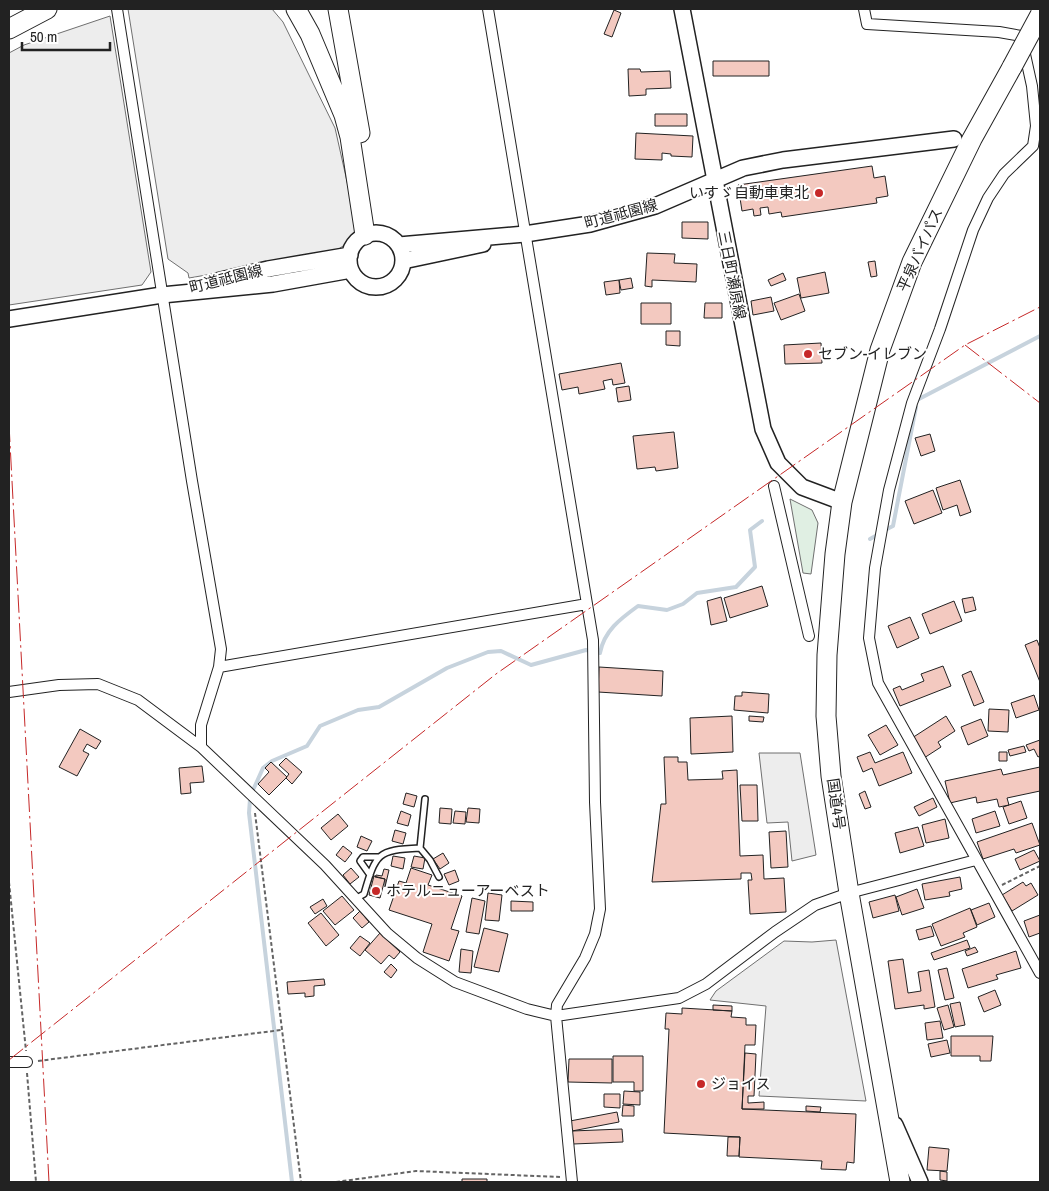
<svg xmlns="http://www.w3.org/2000/svg" width="1049" height="1191" font-family="'Archivo Narrow','Noto Sans JP',sans-serif">
  <rect width="100%" height="100%" fill="#fff"/>
  <path fill="#e0efe3" stroke="#6f6f6f" d="M790 499 812 510 818 523 811 574 803 573Z"/>
  <path fill="#ededed" stroke="#6f6f6f" d="M128 9H272L283 22 335 128 357 226 356 231 343 246 333 253 189 278 188 273 168 259Z
    M110 16 151 272 142 285 9 305V53L24 45Z
    M759 753H800L816 855 792 861 788 822 767 823Z
    M836 940 866 1101 759 1096 766 1006 710 1000 716 991 784 941 812 942Z"/>
  <g fill="none" stroke-linecap="round" stroke-linejoin="round">
    <path stroke="#c7d3dd" stroke-width="4" d="M917 400 1040 336
      M885 530 893 526 916 407
      M870 539 879 534
      M254 788 263 768 272 761 307 746 320 726 358 710 379 707 447 668 488 652 501 651 531 665 586 650 600 653C604 631 620 619 638 606L667 610 683 604 697 593 736 587 755 567 750 530 762 521
      M250 799 249 813 292 1182"/>
  </g>
  <path fill="#f3c9c0" stroke="#222" d="M614 10 621 13 612 37 604 34Z
    M713 61H769V76H713Z
    M628 69H640L641 72 670 71 671 88 646 89V95L629 96Z
    M655 114H687V126H655Z
    M636 133 693 136 692 157 671 156V154L662 153V160L635 159Z
    M872 166 874 178 885 176 888 196 876 198 877 203 782 217 781 212 769 214 768 207 760 208 761 215 754 216 753 209 742 211 738 185Z
    M682 222H708V239L682 238Z
    M647 253 675 254 674 263 697 264 696 282 652 280V287L645 286Z
    M875 261 877 276 871 277 868 262Z
    M825 272 829 293 801 298 797 278Z
    M783 273 786 280 771 286 768 280Z
    M631 278 633 288 621 290 619 280Z
    M619 280 620 293 606 295 604 282Z
    M799 294 805 311 781 320 774 303Z
    M771 297 774 311 753 315 751 301Z
    M641 303H671V324H641Z
    M705 303H722V318H704Z
    M666 331H680V346L666 345Z
    M821 343 822 363 785 364 784 345Z
    M621 363 625 383 613 385 612 379 603 381 605 389 579 394 578 387 562 390 559 374Z
    M629 386 631 400 618 402 616 388Z
    M674 432 678 468 656 471 655 467 637 469 633 436Z
    M930 434 935 451 921 456 915 438Z
    M960 480 971 512 960 516 957 505 943 510 936 488Z
    M933 490 942 513 914 524 905 501Z
    M762 586 768 606 730 618 724 598Z
    M721 597 727 621 711 625 707 601Z
    M973 597 976 610 965 613 962 599Z
    M954 601 962 621 930 634 922 614Z
    M910 617 919 638 897 648 888 626Z
    M1037 640 1040 648V682L1025 645Z
    M943 666 951 686 900 706 893 689 900 686 902 690 924 681 921 674Z
    M599 667 663 671 662 696 598 692Z
    M971 671 984 702 974 706 962 675Z
    M742 692 769 694 768 713 734 710 735 696H742Z
    M1034 695 1039 710 1016 718 1011 703Z
    M989 709 1009 710 1008 732 988 731Z
    M732 716 733 752 691 754 690 718Z
    M749 716 764 717 763 722 749 721Z
    M946 716 955 731 938 742 941 747 924 758 912 738Z
    M981 719 988 736 968 745 961 727Z
    M886 725 898 745 880 755 868 735Z
    M80 729 101 741 96 749 87 744 83 751 89 754 77 776 59 767Z
    M1040 740V756L1038 757 1034 749 1029 751 1026 745Z
    M1024 746 1026 752 1010 756 1008 750Z
    M870 752 875 763 903 752 912 773 879 786 872 768 863 772 857 757Z
    M999 752H1007V761H999Z
    M664 757H678V762H687L688 780 723 779 722 771 737 770 740 856 763 855 764 879 784 878 786 912 750 914 748 880H752L751 873H741V879L652 882 661 804H666Z
    M286 758 302 772 292 784 286 778 289 774 279 765Z
    M271 762 287 777 269 795 258 784 269 772 265 768Z
    M202 766 204 782 190 783 191 793 181 794 179 768Z
    M1040 767V791L1007 798 1009 805 999 807 997 799 977 803 976 797 950 803 945 781 1001 769 1003 775Z
    M740 785H757L758 821H742Z
    M865 791 871 807 865 809 859 794Z
    M406 793 417 796 414 807 403 804Z
    M933 798 937 807 919 816 914 807Z
    M1021 801 1027 818 1009 824 1003 807Z
    M440 808 452 809 451 824 439 823Z
    M468 808 480 809 479 823 466 822Z
    M401 811 411 815 408 826 397 823Z
    M455 811 466 812 465 824 453 823Z
    M995 811 1000 826 976 833 972 819Z
    M338 814 348 826 331 840 321 828Z
    M945 819 949 838 926 843 922 825Z
    M1032 823 1040 845 1016 853 1014 849 983 859 977 842Z
    M918 827 924 846 900 853 895 833Z
    M395 830 406 833 403 844 392 841Z
    M786 831 788 867 771 868 769 832Z
    M361 836 372 841 367 851 357 847Z
    M343 846 352 853 345 862 336 855Z
    M1034 850 1040 861 1020 870 1015 859Z
    M443 853 449 863 440 869 433 859Z
    M393 856 405 858 403 869 391 866Z
    M414 856 425 858 423 869 411 867Z
    M351 868 359 877 350 884 343 875Z
    M411 868 432 875 428 885 462 896 451 929 459 931 449 961 423 952 432 924 389 910 399 881 406 883Z
    M384 869 389 870 385 887V879L375 877 376 875 382 876Z
    M455 870 459 881 449 885 444 874Z
    M374 876 385 879 380 898 369 895Z
    M960 877 962 889 949 892 950 896 925 900 922 884Z
    M1023 882 1026 886 1031 883 1038 895 1012 911 1002 895Z
    M917 889 924 908 902 915 896 897Z
    M488 893 502 895 499 921 485 920Z
    M895 895 899 911 873 918 869 902Z
    M342 896 354 910 335 925 323 911Z
    M472 898 485 901 479 934 466 932Z
    M323 899 327 906 315 914 310 907Z
    M511 901 533 902V911H511Z
    M989 903 995 917 977 925 971 910Z
    M970 908 977 927 963 933 965 937 941 946 932 924Z
    M360 911 369 922 362 928 353 918Z
    M321 913 339 935 326 946 308 923Z
    M1040 915V933L1029 937 1024 921Z
    M931 926 934 936 919 940 916 930Z
    M484 928 508 934 499 972 474 967Z
    M380 933 400 952 394 959 389 955 381 964 365 950Z
    M360 936 370 943 360 956 350 948Z
    M967 940 970 948 934 960 931 953Z
    M975 947 978 952 967 956 965 951Z
    M461 949 473 951 471 973 459 972Z
    M1016 951 1021 968 996 975 998 979 968 988 962 969Z
    M903 959 908 993 921 991 918 972 929 970 935 1007 924 1009V1005L895 1009 888 961Z
    M391 964 397 970 391 978 384 972Z
    M947 968 954 998 945 1000 938 970Z
    M324 979 325 985 314 986V996L305 997V993L288 994 287 982Z
    M995 990 1001 1005 984 1012 978 997Z
    M960 1002 965 1025 955 1027 950 1004Z
    M713 1005 732 1006V1011L713 1010Z
    M948 1005 954 1027 944 1030 937 1008Z
    M682 1008 732 1011 731 1017 746 1018V1025H756L755 1045H745L742 1109 856 1114 854 1163 847 1162 846 1170 821 1169 822 1161 739 1157 740 1137 664 1133 669 1029H665L666 1013 682 1014Z
    M940 1021 943 1038 927 1040 925 1023Z
    M951 1036H993L991 1061H980V1056H951Z
    M947 1040 950 1053 931 1057 928 1044Z
    M745 1053 756 1054 754 1096H748V1103L764 1102V1109H742Z
    M613 1056H643V1091H634V1082H613Z
    M569 1059H612V1083L568 1082Z
    M624 1091 640 1092V1105L623 1104Z
    M604 1094H620V1108L604 1107Z
    M623 1105 634 1106V1116H622Z
    M806 1106 821 1107 820 1112 806 1111Z
    M617 1112 619 1122 572 1131 570 1121Z
    M622 1129 623 1142 573 1144 572 1131Z
    M728 1137H740L739 1156H727Z
    M929 1147 949 1149 947 1171 927 1170Z
    M940 1171 947 1172V1181L940 1180Z
    M462 1179H487V1182H462Z"/>
  <g fill="none" stroke-linecap="round" stroke-linejoin="round">
    <defs>
      <path id="lane" d="M420 848 430 860 439 877
        M370 875 360 861 363 857H379
        M355 899 364 894C376 853 377 850 420 848L425 799"/>
      <path id="street" d="M117 9 192 481 221 649 219 667 201 725V747
        M488 9 593 640 595 802 600 909 595 934 585 958 557 1005 556 1016 572 1182
        M864 9 867 24 999 32 1021 36 1032 86 1036 126 1033 146 1004 174 988 198 973 230 940 329 912 403 889 490 875 568 869 638 878 683 1040 973
        M774 486 809 636
        M219 667 587 604
        M9 692 59 685 98 684 138 700 201 747 325 865 387 933 417 958 455 982 527 1009 556 1016 679 998 706 984 775 932 815 905 849 893 976 860
        M9 1062H27"/>
      <path id="secondary" d="M682 9 763 429 778 463 802 487 842 502
        M349 260a27 27 0 1 1 54 0a27 27 0 1 1-54 0Z
        M399 245 525 234 590 224 655 206 743 168 783 160 954 139
        M403 261 483 244
        M217 281 268 269 350 255
        M9 319 162 295 273 284 351 270
        M895 1125 920 1182"/>
      <path id="highway" d="M296 9 310 34 344 115 350 137 365 235
        M338 9 360 133
        M9 29 47 9
        M900 1182 849 893 831 776 826 716 827 655 835 554 842 502 880 350 912 262 972 139 1012 67"/>
    </defs>
    <use href="#lane" stroke="#222" stroke-width="8"/>
    <use href="#street" stroke="#222" stroke-width="12"/>
    <use href="#secondary" stroke="#222" stroke-width="18"/>
    <use href="#highway" stroke="#222" stroke-width="21"/>
    <path stroke="#646464" stroke-width="2" stroke-dasharray="4 2.5" stroke-linecap="butt" d="M255 813 301 1182
      M9 882 26 1051
      M1002 885 1040 866
      M38 1061 281 1030
      M27 1073 36 1182
      M336 1182 416 1171 560 1177"/>
    <use href="#lane" stroke="#fff" stroke-width="5"/>
    <use href="#street" stroke="#fff" stroke-width="10"/>
    <use href="#secondary" stroke="#fff" stroke-width="15"/>
    <use href="#highway" stroke="#fff" stroke-width="19"/>
    <defs>
      <path id="highway-bridge" d="M1012 67 1040 15"/>
    </defs>
    <use href="#highway-bridge" stroke="#222" stroke-width="21" stroke-linecap="butt"/>
    <use href="#highway-bridge" stroke="#fff" stroke-width="19"/>
    <path stroke="#c62828" stroke-width="1" stroke-dasharray="18 4 2.5 4" stroke-linecap="butt" d="M965 345 1040 403
      M9 424 49 1182
      M9 1060 496 674 965 345 1040 307"/>
  </g>
  <g fill="#c62828" stroke="#fff" stroke-width="2">
    <circle cx="819" cy="193" r="5"/>
    <circle cx="808" cy="354" r="5"/>
    <circle cx="376" cy="891" r="5"/>
    <circle cx="701" cy="1084" r="5"/>
  </g>
  <g text-anchor="middle" stroke-width="4" stroke-linejoin="round" paint-order="stroke">
    <g font-size="15" fill="#222" stroke="#fff" text-anchor="start">
      <text x="809" y="198" text-anchor="end">いすゞ自動車東北</text>
      <text x="818" y="359">セブン-イレブン</text>
      <text x="386" y="896">ホテルニューアーベスト</text>
      <text x="711" y="1089">ジョイス</text>
    </g>
    <g font-size="15" fill="#222" stroke="#fff">
      <text transform="translate(621 214) rotate(-15)" y="5">町道祗園線</text>
      <text transform="translate(920 250) rotate(-66)" y="5">平泉バイパス</text>
      <text transform="translate(732 275) rotate(79)" y="5">三日町瀬原線</text>
      <text transform="translate(226 279) rotate(-14)" y="5">町道祗園線</text>
      <text transform="translate(836 804) rotate(82)" y="5">国道4号</text>
    </g>
  </g>
  <rect width="1049" height="1191" fill="none" stroke="#222222" stroke-width="20"/>
  <path d="M22 42v8h88v-8" fill="none" stroke="#222222" stroke-width="2.5"/>
  <text x="30" y="42" font-size="15" fill="#222222" stroke="#ffffff" stroke-width="4" paint-order="stroke">50 m</text>
</svg>
